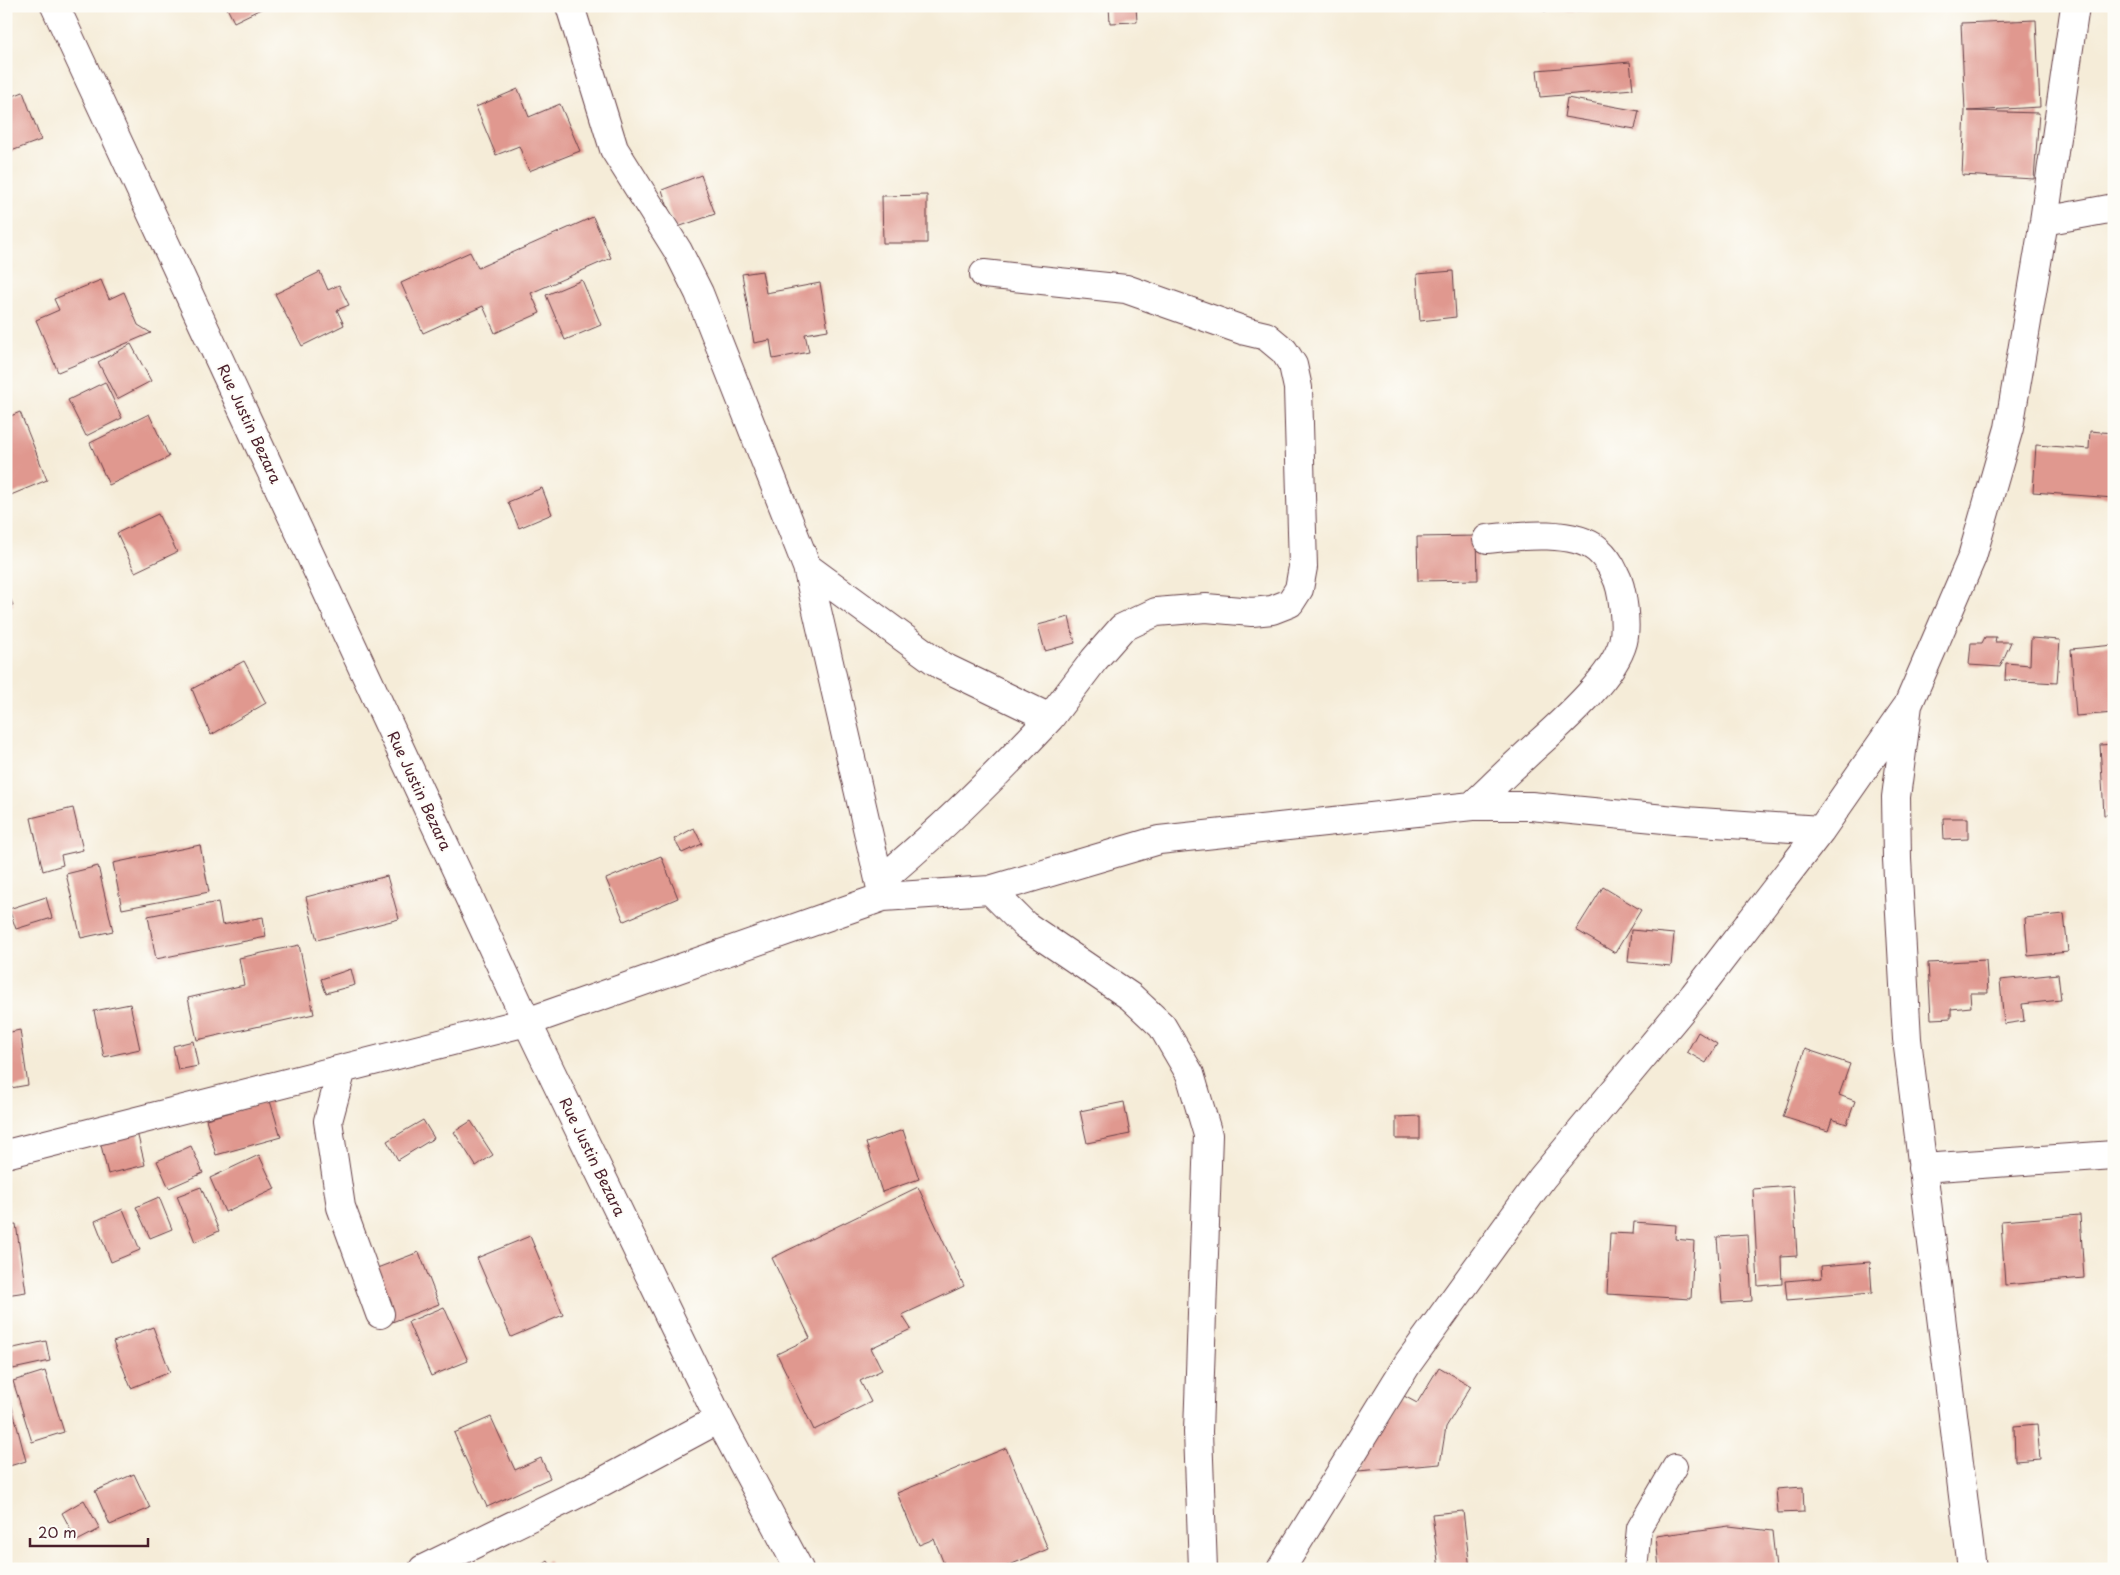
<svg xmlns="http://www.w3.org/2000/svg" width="2120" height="1575" font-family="'Playpen Sans',sans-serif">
  <rect width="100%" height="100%" fill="#fdfcf7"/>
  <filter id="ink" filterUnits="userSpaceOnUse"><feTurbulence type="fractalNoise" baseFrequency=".02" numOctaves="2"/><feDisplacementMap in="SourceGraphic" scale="10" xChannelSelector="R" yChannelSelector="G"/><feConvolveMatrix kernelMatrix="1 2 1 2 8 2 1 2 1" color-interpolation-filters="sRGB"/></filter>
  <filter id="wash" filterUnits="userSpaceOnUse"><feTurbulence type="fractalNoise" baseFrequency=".0096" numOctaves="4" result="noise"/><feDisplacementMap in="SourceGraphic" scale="20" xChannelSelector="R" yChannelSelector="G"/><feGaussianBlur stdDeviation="1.12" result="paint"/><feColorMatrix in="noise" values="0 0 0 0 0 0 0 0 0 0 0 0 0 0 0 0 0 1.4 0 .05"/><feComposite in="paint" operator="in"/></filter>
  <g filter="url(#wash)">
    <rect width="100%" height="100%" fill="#f5ecd8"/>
    <g id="blocks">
      <path fill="#e0988f" d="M226 6H267L234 22Z
        M1109 6H1136L1137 22 1110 23Z
        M1544 6H1636V10L1544 11Z
        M2036 20 2040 107 1968 111 2039 113 2034 179 1962 175 1965 111 1961 23Z
        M1630 62 1633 89 1540 97 1537 70Z
        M518 89 529 117 560 104 580 151 529 171 519 146 496 155 476 107Z
        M23 92 41 140 6 153V99Z
        M1567 98 1639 111 1635 129 1564 117Z
        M701 175 715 214 675 228 662 190Z
        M927 195V243H883L882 196Z
        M593 217 611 258 531 293 540 313 495 333 483 306 423 333 401 283 470 252 478 268Z
        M762 271 766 293 820 283 828 330 805 334 809 352 773 359 770 340 754 343 742 274Z
        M1453 271 1456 317 1420 321 1417 274Z
        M320 272 328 290 339 285 349 305 337 310 344 325 302 346 275 294Z
        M101 280 109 299 124 292 138 325 151 333 58 372 36 320 59 310 54 299Z
        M582 280 601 325 565 340 546 295Z
        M131 344 151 381 117 399 98 362Z
        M105 382 122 418 86 436 68 400Z
        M20 412 47 480 6 497V418Z
        M149 414 169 457 109 485 90 443Z
        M2090 431 2113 433 2114 498 2033 492 2036 445 2089 449Z
        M542 488 552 514 519 528 508 502Z
        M158 514 177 552 135 572 117 533Z
        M1477 536 1478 580 1418 581 1417 537Z
        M6 588 13 605 6 607Z
        M1069 617 1075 643 1045 651 1038 625Z
        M1985 637H1996L1995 642H2011L2000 667 1969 665 1971 643H1982Z
        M2031 638 2060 640 2057 683 2005 680 2006 663 2030 665Z
        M2114 645V713L2076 716 2071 649Z
        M244 661 266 703 211 735 192 689Z
        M2114 744V814L2104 815 2100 745Z
        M73 808 83 850 61 855 63 865 43 871 31 818Z
        M1943 818H1968V839L1944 840Z
        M694 828 702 844 682 853 674 839Z
        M200 845 209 892 122 909 113 863Z
        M661 856 678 898 624 921 606 879Z
        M98 866 113 931 81 938 66 874Z
        M387 876 399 919 317 940 306 897Z
        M1603 887 1641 910 1615 953 1576 930Z
        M46 897 52 918 16 929 9 909Z
        M218 902 222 925 263 917 266 937 156 959 148 916Z
        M2064 914 2068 952 2028 956 2025 918Z
        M1631 930 1674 934 1671 966 1628 962Z
        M299 945 314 1014 197 1040 188 998 244 985 239 958Z
        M1986 960 1988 993H1970L1971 1007 1951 1009V1018L1931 1019 1928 963Z
        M351 969 355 985 326 993 321 979Z
        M2058 974 2061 1000 2022 1004 2024 1021 2004 1024 2000 980Z
        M130 1004 140 1049 104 1057 94 1011Z
        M20 1030 28 1085 11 1088 6 1066V1033Z
        M1698 1032 1717 1044 1706 1063 1687 1052Z
        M193 1041 198 1066 178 1070 173 1046Z
        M1805 1049 1850 1064 1839 1095 1855 1101 1847 1124 1832 1119 1828 1131 1783 1117Z
        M270 1101 281 1137 216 1155 206 1119Z
        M1124 1102 1130 1134 1087 1143 1080 1111Z
        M1420 1116V1139H1396V1117Z
        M423 1120 434 1138 398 1160 387 1141Z
        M471 1121 493 1155 476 1166 454 1132Z
        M136 1128 145 1165 108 1174 99 1137Z
        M903 1130 919 1179 882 1192 866 1143Z
        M191 1146 203 1173 169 1188 157 1161Z
        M259 1155 275 1189 225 1212 210 1178Z
        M1793 1186 1797 1256 1781 1257 1782 1284 1758 1286 1753 1189Z
        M201 1187 219 1231 195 1242 177 1196Z
        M918 1187 964 1286 902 1315 911 1329 871 1348 882 1370 860 1381 871 1402 814 1430 777 1354 810 1338 772 1258Z
        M159 1197 172 1229 150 1238 136 1207Z
        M123 1209 140 1250 111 1262 95 1221Z
        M2080 1215 2084 1278 2005 1285 2001 1221Z
        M1634 1222 1676 1225 1675 1239 1694 1241 1691 1299 1607 1294 1610 1233 1633 1234Z
        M16 1224 26 1292 6 1295V1225Z
        M1748 1235 1752 1301 1722 1303 1717 1237Z
        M530 1236 563 1315 511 1337 477 1258Z
        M419 1252 439 1304 392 1322 372 1270Z
        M1870 1262 1872 1293 1787 1300 1785 1281 1822 1278 1821 1266Z
        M444 1307 468 1361 431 1376 408 1322Z
        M153 1327 170 1372 131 1388 113 1342Z
        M46 1341 50 1361 13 1369 9 1349Z
        M1439 1367 1471 1386 1446 1427 1440 1464 1358 1471 1404 1396 1417 1403Z
        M45 1371 64 1432 32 1442 13 1381Z
        M11 1403 26 1461 6 1467V1404Z
        M491 1417 515 1470 541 1458 550 1478 487 1507 454 1433Z
        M2037 1424 2040 1459 2015 1461 2014 1426Z
        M1006 1448 1048 1549 1000 1569H946L934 1539 919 1545 897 1493Z
        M134 1474 150 1508 110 1525 95 1491Z
        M1803 1487 1804 1512 1778 1513 1776 1489Z
        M84 1500 100 1529 77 1541 62 1513Z
        M1463 1511 1470 1569H1439L1432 1514Z
        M1729 1526 1772 1531 1776 1569H1659L1656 1536Z
        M548 1561 553 1569H537Z"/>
    </g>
  </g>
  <g filter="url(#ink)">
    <use href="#blocks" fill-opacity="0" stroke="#643e45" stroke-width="1"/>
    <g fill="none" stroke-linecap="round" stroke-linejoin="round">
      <defs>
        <path id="service" d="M1635 1569 1639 1528 1675 1466"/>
        <path id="minor" d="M570 6 614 149 678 251 699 293 807 567 883 897
          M2044 221 2114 208
          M807 567 942 666 1050 718 1094 660 1122 628 1156 612 1206 608 1252 612 1272 610 1290 603 1299 589 1303 567 1298 388 1293 365 1284 351 1266 336 1245 331 1126 289 984 274
          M1472 806C1490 789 1507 772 1525 756 1554 729 1613 680 1623 642 1627 626 1623 588 1615 574 1611 565 1606 557 1598 550 1573 529 1517 536 1487 539
          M880 881C940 831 997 775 1050 718
          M990 890 1025 925 1131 997 1162 1026 1190 1074 1208 1135 1198 1432 1203 1569
          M342 1069 328 1121 341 1207 380 1314
          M6 1154 527 1022 883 897 990 890 1159 840 1472 806H1531L1685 821 1821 830
          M1922 1168 2114 1155
          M423 1569 602 1482 719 1419
          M1281 1569 1408 1363 1542 1178 1694 995 1821 830 1906 708
          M1972 1569 1907 1039 1897 859 1896 797 1908 705 1972 557 2009 428 2044 221 2075 6"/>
        <path id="tertiary" d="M55 6 527 1022 719 1419 799 1569"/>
      </defs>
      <use href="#service" stroke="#643e45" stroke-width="26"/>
      <use href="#minor" stroke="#643e45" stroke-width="30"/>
      <use href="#tertiary" stroke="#643e45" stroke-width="30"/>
      <use href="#service" stroke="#fff" stroke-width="24"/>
      <use href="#minor" stroke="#fff" stroke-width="28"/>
      <use href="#tertiary" stroke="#fff" stroke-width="28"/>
    </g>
  </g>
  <g text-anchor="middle" stroke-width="4" stroke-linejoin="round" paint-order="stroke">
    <g font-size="15" fill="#4a1f2b" stroke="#fdfcf7">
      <text transform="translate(249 424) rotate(65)" y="5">Rue Justin Bezara</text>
      <text transform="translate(419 791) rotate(65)" y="5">Rue Justin Bezara</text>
      <text transform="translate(592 1157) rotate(64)" y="5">Rue Justin Bezara</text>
    </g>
  </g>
  <rect width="2120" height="1575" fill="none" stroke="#fdfcf7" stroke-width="25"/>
  <path d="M30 1538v8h118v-8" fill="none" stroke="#4a1f2b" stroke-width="2.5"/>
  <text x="38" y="1538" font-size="15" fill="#4a1f2b" stroke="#fdfcf7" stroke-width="4" paint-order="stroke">20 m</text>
</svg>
